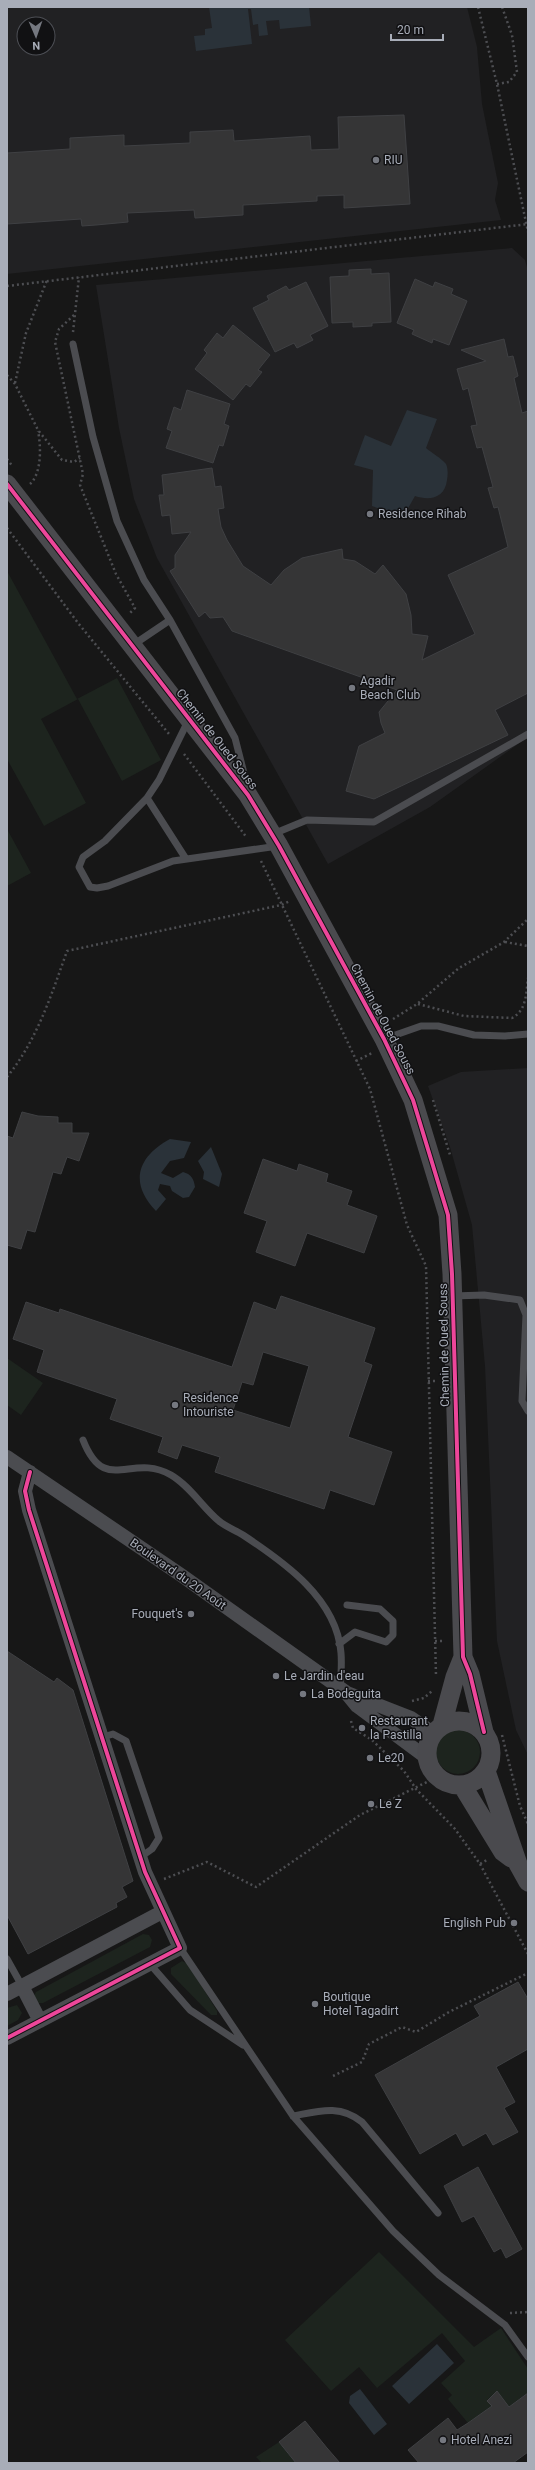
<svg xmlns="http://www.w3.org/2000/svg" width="535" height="2470" font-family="Roboto,sans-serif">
  <rect width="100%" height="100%" fill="#171717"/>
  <path fill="#212123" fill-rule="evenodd" d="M7 7H467L477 47 482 104 498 183 495 200 501 220 7 274ZM24 24H48V48H24Z
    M512 248 525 260 528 271V737L430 807 328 864 157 558 134 499 119 428 96 285Z
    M528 1068V1755L516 1730 497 1641 485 1366 472 1225 450 1147 428 1086 461 1072Z"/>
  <path fill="#1d241e" d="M7 571 77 699 117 678 161 760 122 781 78 699 41 719 86 803 44 826 7 759Z
    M7 829 31 873 7 886Z
    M7 1358 43 1383 21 1415 7 1405Z
    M436 1752a22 22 0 1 1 44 0a22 22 0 1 1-44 0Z
    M143 1934 149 1935 152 1940 150 1947 43 2003H36L33 1998 36 1992Z
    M182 1961 188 1964 217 2011V2015H211L171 1974V1968Z
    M17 2005 22 2013 18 2020 7 2026V2008Z
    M379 2252 474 2347 501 2328 528 2369V2399L525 2395 509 2407 497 2391 487 2400 492 2406 468 2423 448 2399 452 2395 441 2383 465 2361 442 2333 377 2388 359 2367 331 2391 285 2340Z
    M279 2442 296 2463H262L256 2457Z"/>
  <path fill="#2a3239" d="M209 7H309L311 26 280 29 279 20 266 21 268 35 259 36 258 24 253 25 251 9H248L252 44 196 51 194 36 205 35V29L212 28Z
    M407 410 437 419 426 448C432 453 441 458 446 464 448 468 448 475 447 480 445 498 430 501 415 496L403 517 372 506 373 470 354 465 365 435 391 446Z
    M170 1139 191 1142 184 1158 170 1161 161 1173 173 1178 183 1172C191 1174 194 1179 195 1187L189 1197 183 1198 172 1191 170 1186 160 1184 158 1190 166 1199 156 1211C129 1183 137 1157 170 1139Z
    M211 1147 222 1174 219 1187 203 1179 204 1172 198 1161Z
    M437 2344 454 2363 409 2404 392 2386Z
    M360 2389 387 2424 374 2435 349 2403 350 2396Z"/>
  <path fill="#353536" stroke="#3f4043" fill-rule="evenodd" d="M404 115 410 204 344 208V195L317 196V201L243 205V215L195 218 194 210 127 213 128 222 96 225 82 226 81 219 7 224V153L70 149V138L124 135V146L190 143V132L233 130 234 141 310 136 311 150 339 149 338 117Z
    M371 269V274L389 273 391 322 372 323V326L353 327V322L332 323 330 277 349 276V270Z
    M415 279 433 287 435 282 453 289 451 294 467 301 449 345 433 339 432 343 412 334 414 330 397 323Z
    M306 282 328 326 310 335 313 340 297 348 294 343 275 352 253 308 269 300 267 296 286 286 289 290Z
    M233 325 270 355 258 370 262 372 250 387 246 384 233 400 195 369 207 353 204 350 217 333 223 338Z
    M504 339 508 357 513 356 518 376 514 378 522 413 528 411V693L495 710 508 735 374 799 346 791 359 746 385 733 381 723 379 712 397 690 232 631 223 617 210 618 205 612 199 617 170 571 175 568V555L191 532 172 534 170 515 162 516 159 495H164L162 475 212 468 215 487 221 486 224 508 218 509 221 527 227 540 243 566 271 585 284 570 302 558 342 549 343 559 355 561 375 574 383 565 406 594 411 615 412 634 428 636 422 660 475 634 448 575 508 547 498 507 494 508 488 488 493 487 482 447 477 448 471 426 477 425 468 388 463 390 457 369 486 361 461 350Z
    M187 390 230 404 224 424 229 426 223 446 219 445 213 463 166 448 172 431 167 429 174 407 181 410Z
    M22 1112 38 1116 58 1117V1123H72V1133H89L79 1161 67 1157 61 1174 53 1172 35 1232 27 1230 21 1249 7 1245V1136L13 1138Z
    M263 1159 297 1171 299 1164 328 1174 326 1182 352 1191 347 1205 377 1216 364 1253 307 1233 295 1266 256 1252 267 1221 244 1213Z
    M281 1296 375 1328 364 1362 372 1365 348 1437 392 1452 374 1505 330 1490 324 1509 215 1472 220 1457 182 1445 177 1459 158 1452 163 1437 110 1419 117 1399 37 1372 44 1350 13 1339 26 1302 59 1313 60 1309 232 1367 254 1302 276 1310ZM263 1352 309 1366 290 1428 233 1410 242 1382 253 1385Z
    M7 1651 54 1682 57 1678 73 1690 133 1881 122 1887 127 1897 116 1903 117 1907 28 1954 7 1915Z
    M518 1982 528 1999V2049L496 2067 515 2102 504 2108 518 2132 493 2145 486 2133 463 2146 456 2133 420 2154 375 2075 480 2016 474 2006Z
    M478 2167 522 2249 506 2258 501 2248 494 2252 474 2216 462 2222 444 2186Z
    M497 2391 509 2407 528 2393V2452L513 2463H419L408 2450 448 2418 457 2430 468 2423 492 2406 487 2401Z
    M305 2421 327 2448 340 2463H296L279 2442Z"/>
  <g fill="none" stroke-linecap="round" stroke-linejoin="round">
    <path stroke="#4d4e52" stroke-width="2.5" stroke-dasharray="2 3" stroke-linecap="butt" d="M478 7 497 84 528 232
      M497 84 509 82 517 72 512 35 502 7
      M7 286 528 224
      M74 315 59 329 55 342 83 474 80 485 116 574 135 608 129 614
      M73 332 79 277
      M7 375 15 384 38 430 62 460 74 462 80 458
      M15 383 26 333 47 280
      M7 459 13 467
      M30 484C42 473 41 446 38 431
      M7 528 78 623 169 734
      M184 754 247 838
      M261 861 370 1089 407 1225 426 1266 436 1676
      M505 942 528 946
      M418 1004 464 1016 512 1018C527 1010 526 993 528 978
      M393 1019 417 1004 459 968 504 942 528 919
      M356 1061 372 1053
      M7 1077C37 1040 51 996 67 951L281 905 290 901
      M433 1100 450 1155
      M428 1381H438
      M435 1641H444
      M412 1701 424 1698 432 1691
      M351 1721 353 1728 372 1740 404 1771 416 1789 455 1829 480 1864 487 1860
      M502 1735 520 1806 528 1824
      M480 1864 528 1954
      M164 1879 207 1862 256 1887 360 1815 437 1777
      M333 2076 362 2062 369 2044 402 2027 416 2032 449 2012 528 1973
      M510 2313 528 2312"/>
    <path stroke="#4b4c50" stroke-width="7" d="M73 344 93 437 117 521 144 580 170 620 235 738 247 785
      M133 645 170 620
      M188 721 159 780 147 798 105 841 83 857 79 867 90 887 97 888 108 886 173 861 278 846
      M147 798 186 859
      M273 834 307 820 374 822 528 734
      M384 1039 421 1026H438L474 1035 505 1036 528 1034
      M453 1296 484 1295 520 1300 526 1315 522 1401 528 1411
      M83 1440C105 1496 131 1452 171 1475 190 1486 203 1508 219 1521 226 1527 235 1530 243 1535 284 1562 337 1599 341 1653 342 1665 341 1677 340 1689
      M339 1644 355 1632 386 1642 393 1635V1621L380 1609 347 1605
      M103 1737 113 1734 126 1741 159 1838 152 1849 142 1856
      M180 1948 293 2116 393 2231 439 2275 505 2325 528 2357
      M7 1959 22 1986
      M149 1963 190 2010 243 2045
      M293 2116C319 2111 340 2104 362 2122L438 2213"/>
    <path stroke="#4b4c50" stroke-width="14" d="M7 1457 181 1575 347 1693 411 1718 433 1733
      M348 1695 357 1706 427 1758
      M22 1986 40 2021
      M7 1994 162 1912
      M7 2038 180 1948 145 1872 29 1510 25 1491 30 1472"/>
    <path stroke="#4a4a4e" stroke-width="19" d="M7 484 248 795 279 846 384 1039 413 1100 448 1215 452 1274 463 1657 470 1674 484 1732
      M427 1753a32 32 0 1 1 64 0a32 32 0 1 1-64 0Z
      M442 1725 455 1677 463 1657
      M486 1771 518 1864 528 1882
      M462 1785 503 1852 511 1858"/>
    <defs>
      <path id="cycleway" d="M7 484 248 795 279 846 384 1039 413 1100 448 1215 452 1274 463 1657 470 1674 484 1732
        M7 2038 180 1948 145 1872 29 1510 25 1491 30 1472"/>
    </defs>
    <use href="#cycleway" stroke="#111113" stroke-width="6"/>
    <use href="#cycleway" stroke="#ed469a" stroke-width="4"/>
  </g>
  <g fill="#757880" stroke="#111113" stroke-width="1.5">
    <circle cx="376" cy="160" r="4"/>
    <circle cx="370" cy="514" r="4"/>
    <circle cx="352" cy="688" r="4"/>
    <circle cx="175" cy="1405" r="4"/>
    <circle cx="191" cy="1614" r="4"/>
    <circle cx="276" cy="1676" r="4"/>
    <circle cx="303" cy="1694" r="4"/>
    <circle cx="362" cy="1728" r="4"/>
    <circle cx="370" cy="1758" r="4"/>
    <circle cx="371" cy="1804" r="4"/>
    <circle cx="514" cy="1923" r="4"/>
    <circle cx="315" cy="2004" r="4"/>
    <circle cx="443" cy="2440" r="4"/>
  </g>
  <g text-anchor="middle" stroke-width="3" stroke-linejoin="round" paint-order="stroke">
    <g font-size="12" fill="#a8adb8" stroke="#111113" text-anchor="start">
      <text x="384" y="164">RIU</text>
      <text x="378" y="518">Residence Rihab</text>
      <text x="360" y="685">Agadir<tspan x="360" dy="14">Beach Club</tspan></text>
      <text x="183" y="1402">Residence<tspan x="183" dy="14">Intouriste</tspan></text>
      <text x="183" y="1618" text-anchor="end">Fouquet's</text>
      <text x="284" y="1680">Le Jardin d'eau</text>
      <text x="311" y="1698">La Bodeguita</text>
      <text x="370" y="1725">Restaurant<tspan x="370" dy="14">la Pastilla</tspan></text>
      <text x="378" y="1762">Le20</text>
      <text x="379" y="1808">Le Z</text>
      <text x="506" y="1927" text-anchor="end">English Pub</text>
      <text x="323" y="2001">Boutique<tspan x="323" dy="14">Hotel Tagadirt</tspan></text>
      <text x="451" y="2444">Hotel Anezi</text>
    </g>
    <g font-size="12" fill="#a8adb8" stroke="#111113">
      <text transform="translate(217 739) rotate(52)" y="4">Chemin de Oued Souss</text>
      <text transform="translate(383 1019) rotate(62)" y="4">Chemin de Oued Souss</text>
      <text transform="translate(444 1345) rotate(-91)" y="4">Chemin de Oued Souss</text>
      <text transform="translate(178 1574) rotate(35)" y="4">Boulevard du 20 Août</text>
    </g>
  </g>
  <rect width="535" height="2470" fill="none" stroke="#a8adb8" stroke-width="16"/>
  <g transform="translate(36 36) rotate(178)"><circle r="19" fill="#111113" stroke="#4d4f55"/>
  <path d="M0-3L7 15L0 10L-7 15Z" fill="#757880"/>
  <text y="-6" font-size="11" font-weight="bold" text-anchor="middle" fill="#a8adb8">N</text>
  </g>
  <path d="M391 34v6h52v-6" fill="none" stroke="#a8adb8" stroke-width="2"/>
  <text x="397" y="34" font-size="12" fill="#a8adb8" stroke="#111113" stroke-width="3" paint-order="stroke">20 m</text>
</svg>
